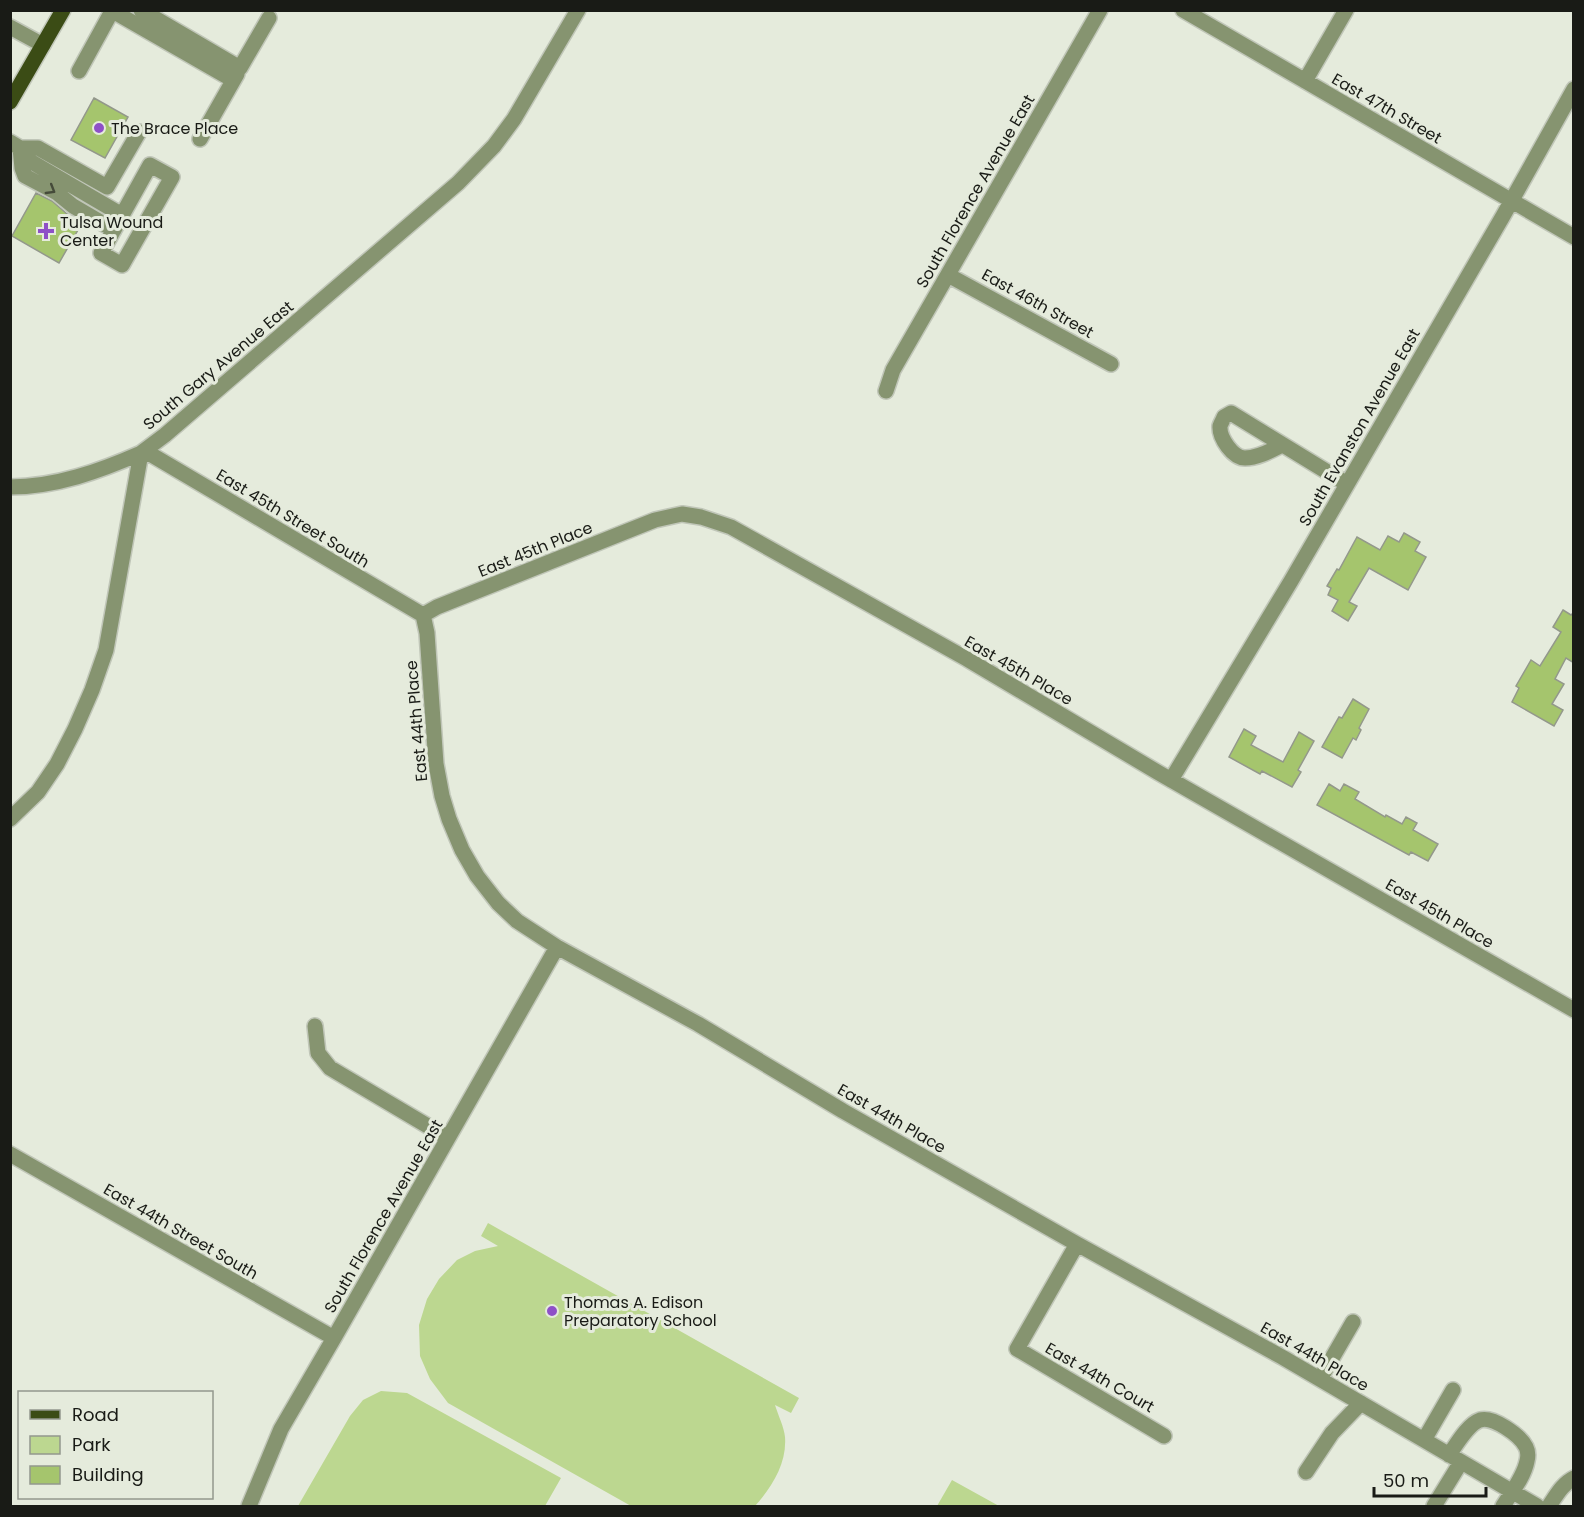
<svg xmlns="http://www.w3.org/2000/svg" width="1584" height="1517" font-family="Poppins,sans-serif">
  <rect width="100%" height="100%" fill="#e5ebdc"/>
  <path fill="#bcd790" d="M488 1223 799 1398 791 1413 775 1405C778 1415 784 1427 785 1437 787 1463 772 1487 755 1506H631L448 1403 430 1379 420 1356 419 1325 427 1299 439 1279 457 1260 475 1251 498 1246 481 1236Z
    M381 1391 407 1393 561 1478 545 1506H298L350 1416 363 1400Z
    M952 1480 999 1506H937Z"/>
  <path fill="#a5c56d" stroke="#93988b" stroke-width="1.5" d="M94 98 128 117 105 158 71 140Z
    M36 193 52 201 67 214 82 223 59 263 12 236Z
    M1404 533 1420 542 1415 551 1426 557 1408 590 1369 568 1349 602 1357 606 1348 621 1332 611 1338 600 1328 595 1331 588 1327 586 1337 569 1339 570 1357 537 1380 550 1388 536 1399 542Z
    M1563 610 1571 615 1574 612V663L1566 658 1555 679 1564 684 1552 704 1563 710 1554 726 1512 702 1519 688 1516 686 1531 660 1540 666 1561 632 1553 627Z
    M1353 699 1369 709 1359 728 1361 730 1356 740 1353 738 1342 758 1322 747 1339 717 1342 718Z
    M1244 729 1256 736 1251 745 1283 762 1299 732 1314 741 1298 770 1301 772 1292 787 1262 771 1260 774 1229 757Z
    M1329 784 1340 791 1344 784 1359 792 1355 799 1385 817 1386 815 1402 824 1406 817 1417 823 1413 830 1438 844 1428 861 1411 852 1409 855 1317 805Z"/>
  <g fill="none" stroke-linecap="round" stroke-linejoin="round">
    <defs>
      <path id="minor" d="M111 10 233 80
        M141 10 240 68 269 18
        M1183 10 1574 237
        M10 27 43 45
        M79 71 112 11
        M1305 81 1346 10
        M200 139 237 74
        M10 142 20 148H38L107 187 139 132
        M20 148 22 168 25 176 57 193 73 206 114 230
        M20 148 30 161 122 215
        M150 165 172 177 122 265 101 253Z
        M948 275 1111 364
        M886 391 893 370 1100 10
        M1282 445C1272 450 1258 458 1245 458 1233 458 1219 438 1220 426 1221 423 1223 420 1224 417L1231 413 1347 484
        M145 451 423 615
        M10 487C56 487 100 471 141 453
        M423 615 427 633 436 764 442 796 449 819 462 850 477 876 498 903 517 921 557 947 698 1024 843 1111 1077 1244 1282 1357 1537 1506
        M423 615 437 607 655 520 682 514 701 517 731 527 967 659 1159 773 1574 1010
        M1171 780 1291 581 1503 216 1574 89
        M10 819 38 792 57 764 75 729 92 690 106 650 141 453 165 435 458 183 494 146 514 119 578 10
        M315 1026 318 1053 330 1068 448 1138
        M10 1154 334 1338
        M1077 1244 1017 1349 1164 1436
        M1320 1379 1353 1322
        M1424 1440 1453 1390
        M1449 1455C1456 1445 1468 1424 1480 1420 1493 1416 1520 1435 1526 1447 1528 1451 1528 1457 1527 1461 1524 1477 1511 1493 1503 1506
        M1306 1472 1332 1433 1361 1403
        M249 1506 281 1429 334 1338 557 947
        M1434 1506 1461 1462
        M1549 1506C1556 1496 1562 1484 1574 1478"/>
      <path id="major" d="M10 102 63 10"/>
    </defs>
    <use href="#minor" stroke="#c0c6b8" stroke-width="18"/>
    <use href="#major" stroke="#c0c6b8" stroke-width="18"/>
    <use href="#minor" stroke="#869470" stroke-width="15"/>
    <use href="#major" stroke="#3b4c15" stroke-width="15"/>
  </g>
  <defs><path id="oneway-chevron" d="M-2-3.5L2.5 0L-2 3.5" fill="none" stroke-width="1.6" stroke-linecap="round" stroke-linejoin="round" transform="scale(1.5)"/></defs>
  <use stroke="#454b3a" href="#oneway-chevron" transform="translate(51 190) rotate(31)"/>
  <g fill="#8e50c7" stroke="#e5ebdc" stroke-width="2">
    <circle cx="99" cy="128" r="6"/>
    <path d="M43 222h6v6h6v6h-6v6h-6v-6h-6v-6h6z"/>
    <circle cx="552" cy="1311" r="6"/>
  </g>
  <g text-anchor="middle" stroke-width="6" stroke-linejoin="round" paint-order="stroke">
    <g font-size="16" fill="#191b16" stroke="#e5ebdc">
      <text transform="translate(1387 108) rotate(30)" y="6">East 47th Street</text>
      <text transform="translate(975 191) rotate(-60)" y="6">South Florence Avenue East</text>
      <text transform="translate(1038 303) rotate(29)" y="6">East 46th Street</text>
      <text transform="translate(218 365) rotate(-40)" y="6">South Gary Avenue East</text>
      <text transform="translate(1359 427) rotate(-60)" y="6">South Evanston Avenue East</text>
      <text transform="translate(293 518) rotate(31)" y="6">East 45th Street South</text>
      <text transform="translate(535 549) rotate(-22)" y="6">East 45th Place</text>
      <text transform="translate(1019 670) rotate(30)" y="6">East 45th Place</text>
      <text transform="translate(416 721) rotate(-95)" y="6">East 44th Place</text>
      <text transform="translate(1440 913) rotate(30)" y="6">East 45th Place</text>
      <text transform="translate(892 1118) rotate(30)" y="6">East 44th Place</text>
      <text transform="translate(383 1216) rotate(-60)" y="6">South Florence Avenue East</text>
      <text transform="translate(181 1231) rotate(30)" y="6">East 44th Street South</text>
      <text transform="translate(1315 1356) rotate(30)" y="6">East 44th Place</text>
      <text transform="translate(1100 1377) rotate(30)" y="6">East 44th Court</text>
    </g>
    <g font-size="16" fill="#191b16" stroke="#e5ebdc" text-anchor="start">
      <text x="111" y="134">The Brace Place</text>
      <text x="60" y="228">Tulsa Wound<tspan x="60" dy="18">Center</tspan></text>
      <text x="564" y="1308">Thomas A. Edison<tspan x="564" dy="18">Preparatory School</tspan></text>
    </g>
  </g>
  <rect width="1584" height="1517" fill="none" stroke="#191b16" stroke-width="24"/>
  <rect x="18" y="1391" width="195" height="108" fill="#e5ebdc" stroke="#93988d" stroke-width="1.5"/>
  <rect x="30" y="1410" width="30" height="9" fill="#3b4c15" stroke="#93988d" stroke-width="1.5"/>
  <text x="72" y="1421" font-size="18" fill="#191b16">Road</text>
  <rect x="30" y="1436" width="30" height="18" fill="#bcd790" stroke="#93988d" stroke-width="1.5"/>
  <text x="72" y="1451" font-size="18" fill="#191b16">Park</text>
  <rect x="30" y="1466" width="30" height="18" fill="#a5c56d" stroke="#93988d" stroke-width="1.5"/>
  <text x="72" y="1481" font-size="18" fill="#191b16">Building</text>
  <path d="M1374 1487v9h112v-9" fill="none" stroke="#191b16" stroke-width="3"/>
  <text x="1383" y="1487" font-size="18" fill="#191b16" stroke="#e5ebdc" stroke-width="4.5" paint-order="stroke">50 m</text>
</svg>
